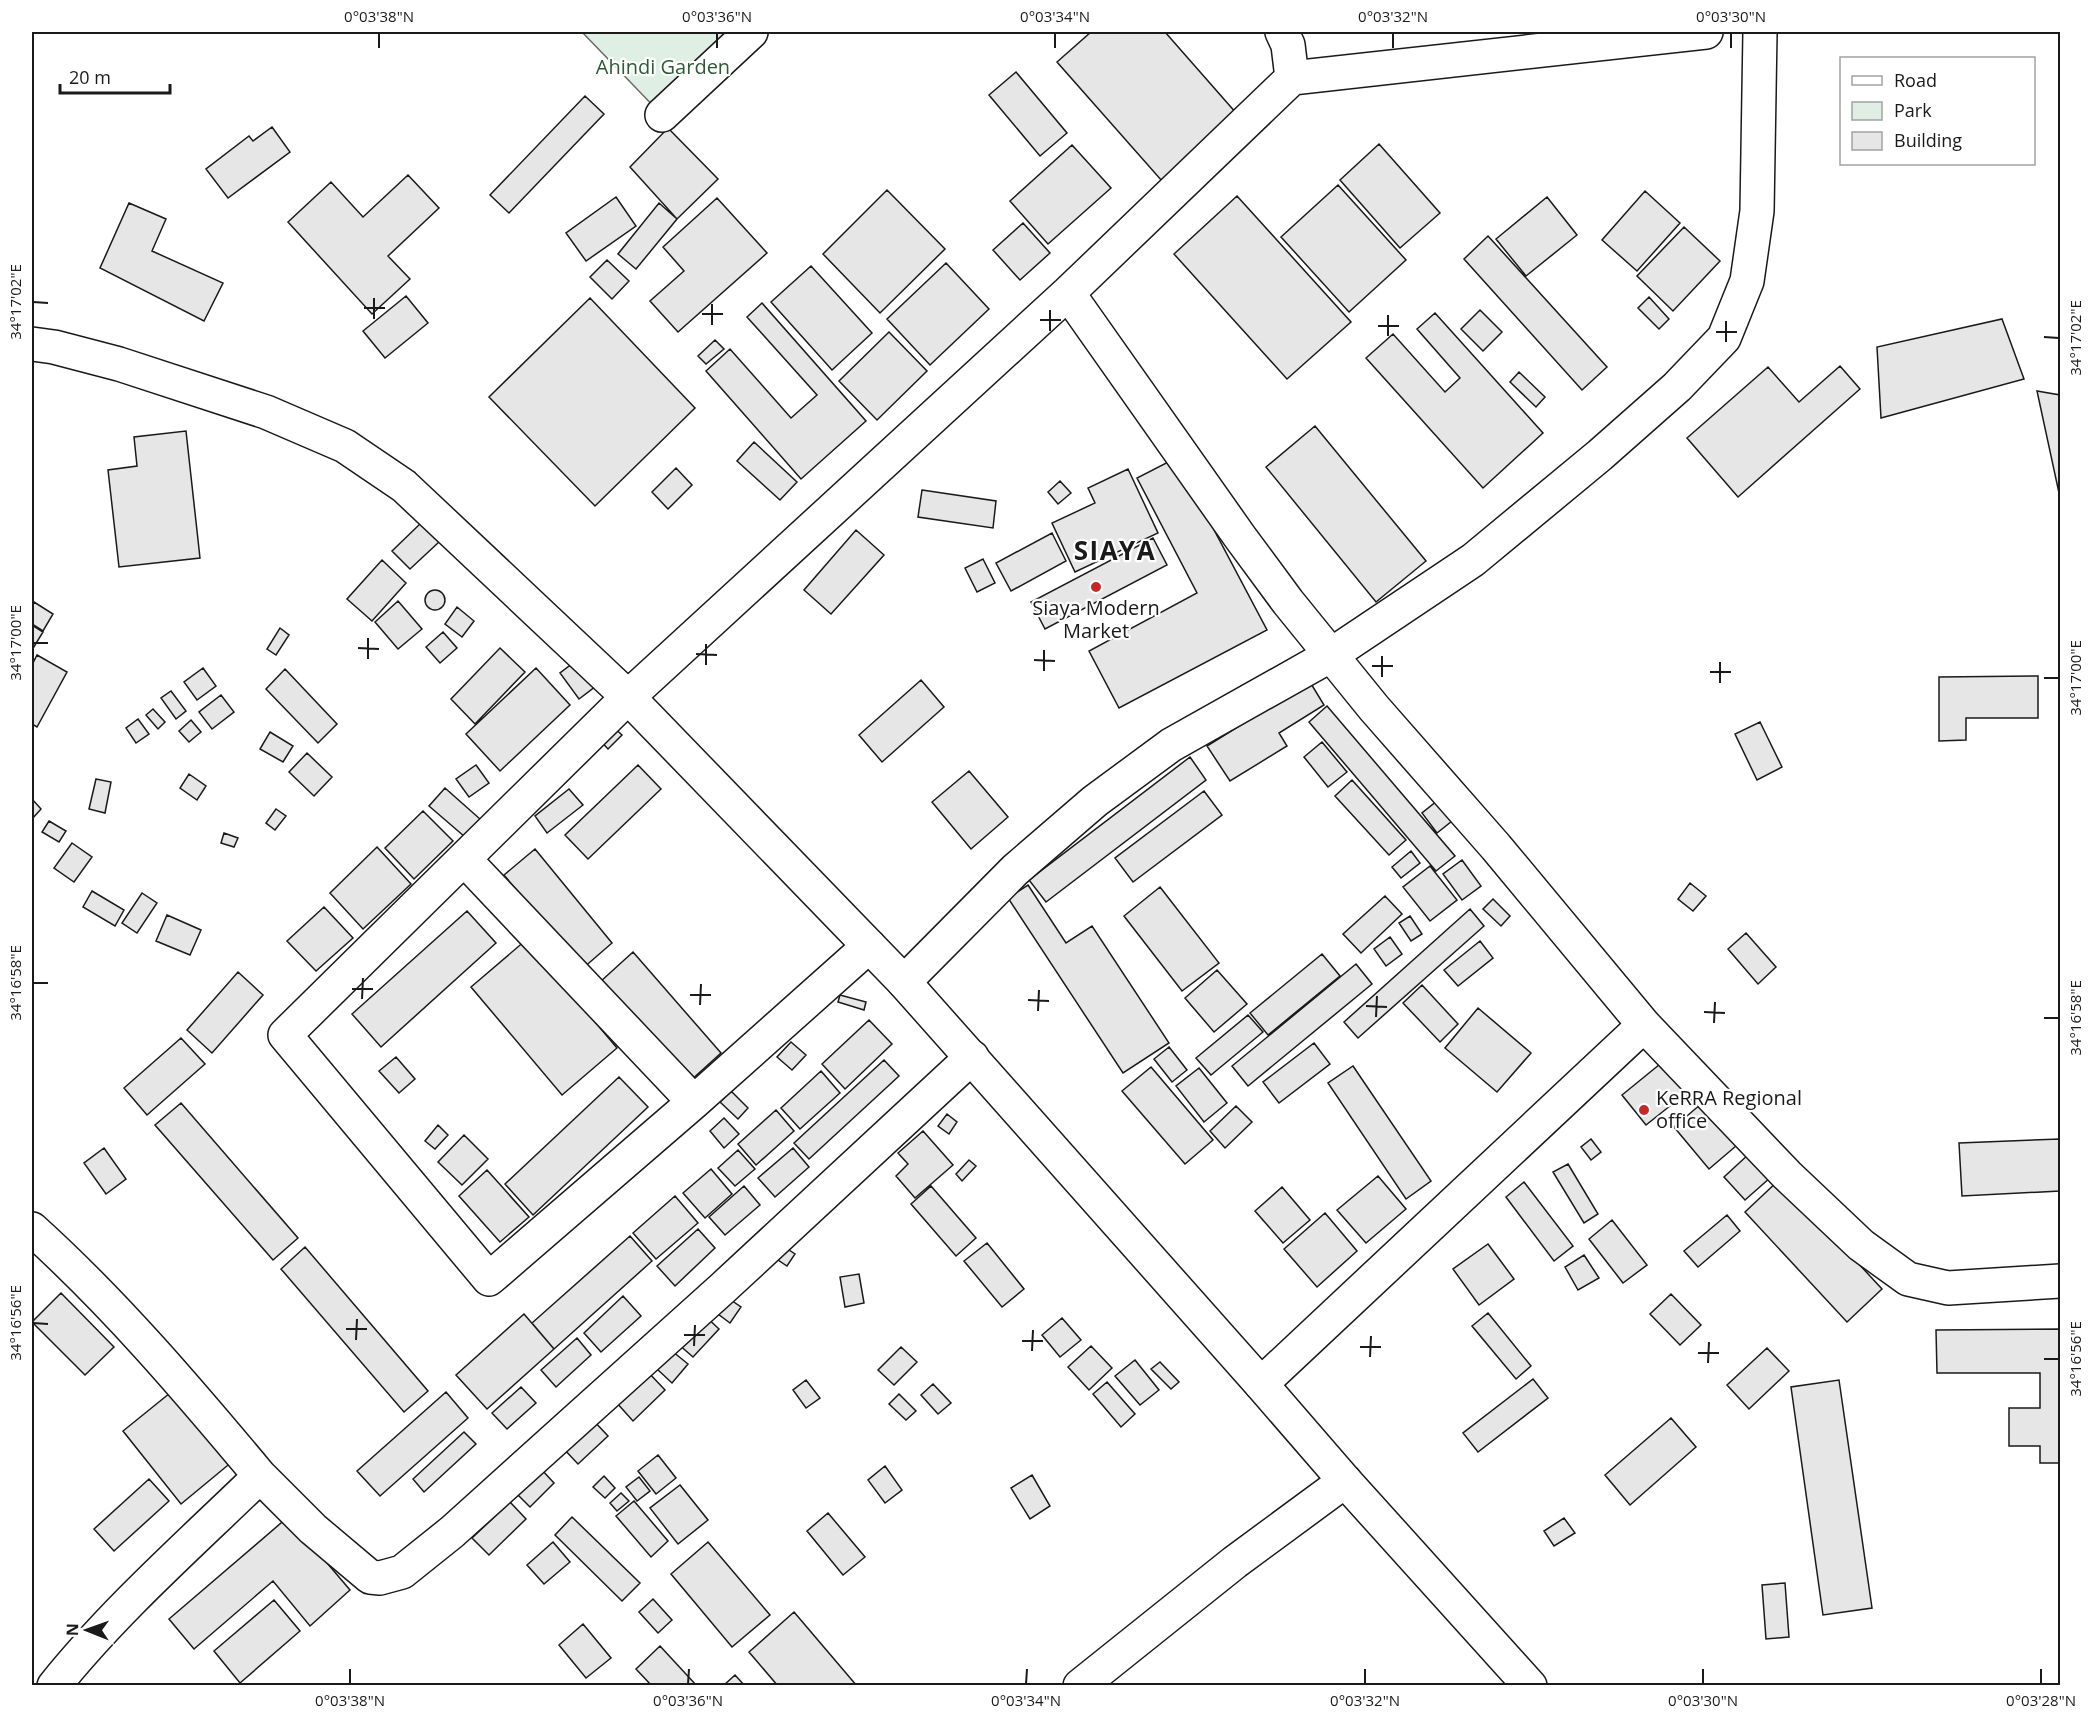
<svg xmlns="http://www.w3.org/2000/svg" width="2092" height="1717" font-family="'Open Sans',sans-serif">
  <rect width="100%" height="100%" fill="#fff"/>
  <path fill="#e0efe3" stroke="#6a6a6a" stroke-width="1.5" d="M582 32H757L662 115Z"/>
  <path fill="#e6e6e6" stroke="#1a1a1a" stroke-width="1.5" d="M1091 32H1165L1237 114 1162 181 1057 62Z
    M1016 72 1067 133 1040 156 989 95Z
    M585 96 604 114 509 213 490 195Z
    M272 127 290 152 228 198 206 169 249 136 253 141Z
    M668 128 718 179 677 219 630 167Z
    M1379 144 1440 213 1400 248 1340 180Z
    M1072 145 1111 188 1048 244 1010 201Z
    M408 175 439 208 388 256 410 279 372 314 288 222 331 182 363 217Z
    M1338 185 1406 260 1349 312 1281 237Z
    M887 190 945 249 880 313 823 254Z
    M1645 191 1680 223 1637 271 1602 240Z
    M1237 196 1351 322 1287 379 1174 254Z
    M616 197 636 226 586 261 566 233Z
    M1547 197 1577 235 1526 276 1496 239Z
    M717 198 767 253 678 332 650 301 684 271 663 247Z
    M129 203 166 219 152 251 223 283 204 321 100 268Z
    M659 203 677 219 636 269 618 254Z
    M1023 223 1050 253 1020 280 993 250Z
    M1684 227 1720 261 1673 311 1637 276Z
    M1488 236 1607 367 1582 390 1464 259Z
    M607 260 629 281 612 299 590 277Z
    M946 263 989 309 930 365 887 319Z
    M811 266 872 333 832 370 771 302Z
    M406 296 428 323 385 358 363 331Z
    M1649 297 1669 319 1659 329 1638 308Z
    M590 298 695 408 595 506 489 397Z
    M762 303 866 421 801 479 706 371 730 349 791 418 817 395 747 317Z
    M1480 310 1502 332 1483 351 1461 329Z
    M1435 313 1543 433 1483 488 1366 358 1393 334 1445 392 1460 378 1417 329Z
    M2002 319 2024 379 1881 418 1877 347Z
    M889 332 927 371 877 420 839 381Z
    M715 340 724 349 706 364 698 356Z
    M1840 366 1860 389 1738 497 1687 438 1768 367 1799 402Z
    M1519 372 1545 397 1536 407 1510 382Z
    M2037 391 2060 395V493H2059Z
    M1315 426 1426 561 1376 602 1266 467Z
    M186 431 200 558 119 567 108 470 137 466 134 437Z
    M754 442 797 482 780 500 737 461Z
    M1176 458 1267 630 1119 708 1089 651 1197 593 1137 478Z
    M676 468 692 485 668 509 652 492Z
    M1128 469 1158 533 1075 572 1052 523 1095 503 1088 488Z
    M1060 481 1071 493 1058 504 1048 492Z
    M922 490 996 501 993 528 918 517Z
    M421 523 439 542 410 569 392 551Z
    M856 530 884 555 831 614 804 590Z
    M1052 533 1066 561 1011 591 996 563Z
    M1153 538 1167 565 1045 629 1031 602Z
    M983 559 995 583 977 592 965 568Z
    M382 560 406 583 372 621 347 599Z
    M425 600a10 10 0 1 1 20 0a10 10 0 1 1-20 0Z
    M398 601 422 629 398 649 375 622Z
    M34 602 53 614 43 631 32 624V606Z
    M457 607 474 621 462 637 445 624Z
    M32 625 43 632 32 650Z
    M280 628 289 635 276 655 267 649Z
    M443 632 457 648 440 663 426 647Z
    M500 648 525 672 475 724 451 699Z
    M37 655 67 672 37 727 32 724V665Z
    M577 660 596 686 579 699 560 673Z
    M203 668 216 686 197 700 184 682Z
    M536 668 570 705 500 771 466 734Z
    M285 669 337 724 318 743 266 689Z
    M2038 676V718H1966V740L1939 741V677Z
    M921 680 944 707 882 762 859 735Z
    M1310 682 1324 705 1279 733 1287 746 1230 781 1207 746Z
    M171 691 186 711 176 719 161 698Z
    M221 695 234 712 212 729 199 712Z
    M1327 706 1455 856 1436 871 1309 722Z
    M153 709 165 722 158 729 146 715Z
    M138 719 149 734 136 743 126 728Z
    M191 720 201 732 189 742 179 731Z
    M608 722 622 735 608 749 595 735Z
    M1760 722 1782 767 1757 780 1735 734Z
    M270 732 293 746 283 762 260 749Z
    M1322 742 1347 772 1328 787 1304 757Z
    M307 753 332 777 314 796 289 772Z
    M1190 757 1206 780 1046 902 1029 880Z
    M476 765 489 783 469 797 456 779Z
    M638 765 661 789 588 859 565 835Z
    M969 771 1008 817 971 849 932 802Z
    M189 774 206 786 197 800 180 788Z
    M96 779 111 782 105 813 89 809Z
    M1352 780 1406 840 1389 855 1335 796Z
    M445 788 480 819 465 837 429 806Z
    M569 789 583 805 547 833 535 816Z
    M1204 791 1222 815 1133 882 1115 858Z
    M1447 793 1462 813 1437 833 1422 813Z
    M32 799 41 809 32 819Z
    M276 809 286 816 275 830 266 823Z
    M423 811 453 841 414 879 385 848Z
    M49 821 66 831 59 842 42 832Z
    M224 833 238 838 234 847 221 843Z
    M72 843 92 857 74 882 54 868Z
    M377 847 411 884 363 929 330 893Z
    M535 849 612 943 582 969 504 875Z
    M1411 851 1420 863 1401 878 1392 867Z
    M1462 860 1481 886 1462 900 1443 874Z
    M1430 866 1457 900 1430 921 1403 887Z
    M1690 883 1706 896 1693 911 1678 899Z
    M1028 885 1066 943 1092 926 1169 1043 1123 1073 1008 898Z
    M1160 887 1219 963 1182 991 1124 916Z
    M92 891 124 910 115 926 83 907Z
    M142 893 157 903 137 933 122 923Z
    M1385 896 1402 914 1361 953 1343 934Z
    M1493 899 1510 916 1501 926 1483 909Z
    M324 907 353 938 316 971 287 941Z
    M1470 909 1484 926 1358 1038 1344 1022Z
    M467 911 496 943 381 1047 352 1014Z
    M167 915 201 930 190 955 156 941Z
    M1410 916 1422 934 1411 941 1399 923Z
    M1746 933 1776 967 1758 984 1728 949Z
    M1390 937 1402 954 1386 966 1374 949Z
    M526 940 617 1048 562 1095 471 987Z
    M1480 941 1493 958 1458 986 1444 970Z
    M633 952 721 1053 689 1082 600 982Z
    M1322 954 1340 976 1268 1035 1250 1013Z
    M1356 964 1372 984 1248 1086 1232 1066Z
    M1217 970 1247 1004 1214 1032 1185 998Z
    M238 972 263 995 212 1053 187 1030Z
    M1422 985 1458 1024 1440 1042 1403 1003Z
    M840 995 866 1002 864 1010 838 1002Z
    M1478 1008 1531 1053 1497 1092 1445 1048Z
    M1248 1015 1263 1032 1211 1075 1196 1058Z
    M869 1020 892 1044 845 1089 822 1064Z
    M181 1038 205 1064 147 1115 124 1088Z
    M791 1042 806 1055 792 1070 777 1057Z
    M1314 1043 1330 1064 1279 1103 1263 1082Z
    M1169 1047 1187 1070 1172 1082 1154 1059Z
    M396 1057 415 1079 399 1093 379 1071Z
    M884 1060 899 1076 809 1159 794 1143Z
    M1665 1060 1690 1090 1646 1125 1622 1095Z
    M1353 1066 1431 1181 1406 1199 1328 1083Z
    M1151 1067 1213 1140 1185 1164 1122 1091Z
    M1199 1068 1227 1103 1204 1122 1176 1086Z
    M821 1071 840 1093 800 1129 781 1108Z
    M619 1077 648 1107 533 1215 505 1184Z
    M731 1091 748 1108 738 1119 720 1102Z
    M1708 1098 1743 1140 1709 1169 1674 1127Z
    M181 1103 298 1238 273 1260 155 1125Z
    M1236 1106 1252 1122 1225 1148 1210 1131Z
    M776 1110 794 1131 756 1165 738 1144Z
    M947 1114 957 1122 949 1134 938 1126Z
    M724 1118 739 1134 724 1148 710 1131Z
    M438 1125 448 1135 435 1149 425 1141Z
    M923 1131 953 1165 915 1198 896 1176 908 1164 898 1153Z
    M464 1135 488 1159 462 1185 438 1162Z
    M1591 1139 1601 1152 1591 1160 1581 1147Z
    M2060 1139V1191L1962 1196 1959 1143Z
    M104 1148 126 1179 106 1194 84 1163Z
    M793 1148 809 1167 775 1197 758 1178Z
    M738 1150 755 1169 735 1186 718 1168Z
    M1750 1153 1771 1177 1745 1200 1724 1177Z
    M969 1160 976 1166 962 1181 956 1174Z
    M1568 1164 1598 1214 1584 1223 1553 1172Z
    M711 1169 732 1194 705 1218 683 1193Z
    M487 1170 529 1217 500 1242 459 1196Z
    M1378 1176 1406 1209 1366 1243 1337 1210Z
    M1780 1179 1882 1289 1847 1322 1745 1212Z
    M1524 1182 1573 1246 1554 1261 1506 1197Z
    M744 1186 760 1205 725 1235 709 1217Z
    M931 1186 976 1238 956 1256 911 1204Z
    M1282 1187 1310 1220 1283 1243 1255 1211Z
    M675 1196 698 1223 656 1259 633 1233Z
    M1325 1213 1357 1251 1317 1287 1284 1249Z
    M1727 1215 1740 1231 1698 1267 1684 1251Z
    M1612 1220 1647 1265 1623 1283 1589 1239Z
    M698 1229 715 1248 675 1286 657 1266Z
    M630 1236 652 1261 554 1349 532 1323Z
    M987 1243 1024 1289 1002 1307 964 1261Z
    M1488 1244 1514 1279 1479 1305 1453 1269Z
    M783 1246 795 1254 787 1266 775 1258Z
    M305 1247 428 1391 404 1412 281 1269Z
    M1584 1255 1599 1278 1578 1290 1565 1267Z
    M859 1274 864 1303 845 1307 840 1277Z
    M61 1293 114 1347 85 1375 32 1322Z
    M1671 1294 1701 1325 1680 1345 1650 1314Z
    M623 1296 641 1316 601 1352 584 1333Z
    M725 1296 741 1307 730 1323 714 1311Z
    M1488 1313 1531 1366 1516 1379 1472 1326Z
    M524 1314 554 1349 487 1409 456 1375Z
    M703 1314 719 1329 693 1357 677 1343Z
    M1062 1318 1081 1340 1060 1357 1042 1335Z
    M2060 1329V1463H2040V1446H2009V1408H2040V1373H1937L1936 1330Z
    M577 1338 591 1355 556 1387 541 1370Z
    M1091 1346 1112 1368 1089 1390 1068 1367Z
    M901 1347 917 1362 894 1385 878 1370Z
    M1767 1348 1789 1371 1749 1409 1727 1385Z
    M672 1351 688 1364 672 1383 657 1369Z
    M1135 1360 1159 1390 1140 1405 1115 1376Z
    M1160 1362 1179 1382 1171 1389 1151 1369Z
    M648 1372 665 1390 633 1421 616 1402Z
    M1533 1379 1548 1398 1478 1452 1463 1433Z
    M806 1380 820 1398 806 1408 793 1390Z
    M1839 1380 1872 1608 1823 1615 1791 1387Z
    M1107 1382 1135 1414 1121 1427 1093 1394Z
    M933 1384 951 1403 938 1414 921 1395Z
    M521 1387 536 1403 507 1429 492 1413Z
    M175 1389 233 1461 181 1504 123 1431Z
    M446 1392 468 1418 380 1496 357 1471Z
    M899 1394 916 1411 906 1420 889 1404Z
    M1671 1418 1696 1447 1630 1505 1605 1475Z
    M592 1419 608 1436 578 1464 562 1447Z
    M464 1432 476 1444 424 1492 413 1479Z
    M658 1455 676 1478 656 1494 638 1471Z
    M885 1466 902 1490 885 1503 868 1480Z
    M541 1469 554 1483 530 1507 516 1493Z
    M1032 1475 1050 1506 1030 1519 1011 1488Z
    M604 1476 615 1488 605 1498 593 1487Z
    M639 1477 650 1491 637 1501 626 1487Z
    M149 1479 169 1501 114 1551 94 1529Z
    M680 1485 708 1520 678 1544 650 1508Z
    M621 1493 629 1501 617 1511 610 1503Z
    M634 1501 668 1541 651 1557 616 1516Z
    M510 1502 526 1519 489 1555 472 1538Z
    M828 1513 865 1557 843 1575 807 1531Z
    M288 1517 350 1590 310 1626 273 1581 194 1649 169 1619Z
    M572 1517 640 1583 622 1601 555 1535Z
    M1564 1518 1575 1533 1554 1546 1544 1531Z
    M553 1542 570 1562 544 1584 527 1565Z
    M708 1542 770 1615 732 1647 671 1574Z
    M1785 1583 1789 1637 1766 1639 1762 1585Z
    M653 1599 672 1620 658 1633 639 1612Z
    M274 1600 300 1631 240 1683 214 1651Z
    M794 1612 857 1686H778L749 1652Z
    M583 1624 611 1658 586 1678 559 1645Z
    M660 1646 697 1686H652L636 1669Z
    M735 1675 745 1686H723Z"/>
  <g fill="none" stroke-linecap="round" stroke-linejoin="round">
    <defs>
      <path id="minor" d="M1292 78 1706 32
        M662 115 751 32
        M1068 293 1240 537 1288 602 1374 708 1496 847 1644 1025 1787 1175 1861 1245 1908 1279 1948 1288 2060 1281
        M465 860 694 1102
        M869 946 694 1102 489 1279 285 1035 628 697 1068 293 1292 78 1288 45 1282 32
        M904 982 1015 870 1095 801 1171 745 1331 655 1473 560 1600 455 1677 387 1724 338 1747 281 1757 211 1760 32
        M32 1229C115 1304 188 1390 260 1476
        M1261 1384 1644 1025
        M54 1686C115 1610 190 1544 260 1476L313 1529 370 1577 380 1578 402 1572 452 1532 724 1287 972 1057
        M1080 1686 1235 1562 1345 1481"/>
      <path id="major" d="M32 344 54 347 119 364 266 412 345 446 404 486 628 697 904 982 1261 1384 1345 1481 1530 1686"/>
    </defs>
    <use href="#minor" stroke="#1a1a1a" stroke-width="36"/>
    <use href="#major" stroke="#1a1a1a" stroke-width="36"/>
    <use href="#minor" stroke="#fff" stroke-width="33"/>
    <use href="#major" stroke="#fff" stroke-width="33"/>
  </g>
  <path fill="none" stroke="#1a1a1a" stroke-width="2" d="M379 48V33M717 48V33M1055 48V33M1393 48V33M1731 48V33M33 302 48 303M364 308H385M702 314H723M374 319V298M1040 320H1061M712 325V304M1378 326H1399M1050 331V310M1716 332H1737M1388 336V315M2044 337 2059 338M1726 342V321M33 643H48M358 648 379 649M696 654 717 655M368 659V638M1034 660 1055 661M706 665V644M1372 666H1393M1044 671V650M1710 672H1731M1382 677V656M2044 678H2059M1720 683V662M33 983H48M352 989H373M690 995H711M362 999 363 978M1028 1000 1049 1001M700 1005 701 984M1366 1006 1387 1007M1038 1011 1039 990M1704 1012 1725 1013M1376 1017 1377 996M2044 1018H2059M1714 1023 1715 1002M33 1323 48 1324M346 1329H367M684 1335H705M356 1340 357 1319M1022 1341H1043M694 1346 695 1325M1360 1347H1381M1032 1351 1033 1330M1698 1353H1719M1370 1357 1371 1336M2044 1359H2059M1708 1363 1709 1342M350 1684V1669M688 1684 689 1669M1026 1684 1027 1669M1365 1684V1669M1703 1684V1669M2041 1684V1669"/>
  <g fill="#c62828" stroke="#fff" stroke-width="2">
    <circle cx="1096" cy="587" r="6"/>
    <circle cx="1644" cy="1110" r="6"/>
  </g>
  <g text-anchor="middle" stroke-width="4.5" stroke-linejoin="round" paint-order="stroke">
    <g font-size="20" fill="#2b5a34" stroke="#fff">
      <text x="663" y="74">Ahindi Garden</text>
    </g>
    <g font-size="20" fill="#1a1a1a" stroke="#fff">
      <text x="1096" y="615">Siaya Modern<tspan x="1096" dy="23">Market</tspan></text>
      <text x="1656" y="1105" text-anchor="start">KeRRA Regional<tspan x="1656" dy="23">office</tspan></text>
    </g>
    <g font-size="26" font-weight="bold" letter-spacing="1.5" fill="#1a1a1a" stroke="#fff">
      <text x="1115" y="560">SIAYA</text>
    </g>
  </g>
  <rect width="2092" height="1717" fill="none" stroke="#ffffff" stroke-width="66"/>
  <rect x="1840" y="57" width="195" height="108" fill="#ffffff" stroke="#a3a3a3" stroke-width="1.5"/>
  <rect x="1852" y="76" width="30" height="9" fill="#ffffff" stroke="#a3a3a3" stroke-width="1.5"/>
  <text x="1894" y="87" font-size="18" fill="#1a1a1a">Road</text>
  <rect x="1852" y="102" width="30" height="18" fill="#e0efe3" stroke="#a3a3a3" stroke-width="1.5"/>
  <text x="1894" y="117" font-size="18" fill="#1a1a1a">Park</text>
  <rect x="1852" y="132" width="30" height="18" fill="#e6e6e6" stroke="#a3a3a3" stroke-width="1.5"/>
  <text x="1894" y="147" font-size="18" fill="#1a1a1a">Building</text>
  <g transform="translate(87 1630) rotate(271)" stroke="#ffffff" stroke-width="4.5" paint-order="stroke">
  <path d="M0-4.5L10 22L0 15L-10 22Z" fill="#1a1a1a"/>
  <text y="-9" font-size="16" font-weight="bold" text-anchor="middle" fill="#1a1a1a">N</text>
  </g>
  <path d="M60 84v9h110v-9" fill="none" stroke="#1a1a1a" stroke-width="3"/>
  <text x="69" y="84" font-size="18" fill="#1a1a1a" stroke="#ffffff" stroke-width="4.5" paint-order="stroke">20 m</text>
  <rect x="33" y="33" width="2026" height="1651" fill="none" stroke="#1a1a1a" stroke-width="2"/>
  <g font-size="15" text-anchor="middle" fill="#1a1a1a">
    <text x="379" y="22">0°03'38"N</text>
    <text x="717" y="22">0°03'36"N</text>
    <text x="1055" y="22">0°03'34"N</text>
    <text x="1393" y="22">0°03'32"N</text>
    <text x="1731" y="22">0°03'30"N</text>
    <text transform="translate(16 302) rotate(-90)" y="5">34°17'02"E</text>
    <text transform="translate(2076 338) rotate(-90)" y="5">34°17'02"E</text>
    <text transform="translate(16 643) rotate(-90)" y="5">34°17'00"E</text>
    <text transform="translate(2076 678) rotate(-90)" y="5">34°17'00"E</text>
    <text transform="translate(16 983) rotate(-90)" y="5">34°16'58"E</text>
    <text transform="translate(2076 1018) rotate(-90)" y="5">34°16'58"E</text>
    <text transform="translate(16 1323) rotate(-90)" y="5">34°16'56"E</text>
    <text transform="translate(2076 1359) rotate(-90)" y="5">34°16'56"E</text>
    <text x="350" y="1706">0°03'38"N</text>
    <text x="688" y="1706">0°03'36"N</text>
    <text x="1026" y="1706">0°03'34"N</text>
    <text x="1365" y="1706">0°03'32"N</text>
    <text x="1703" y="1706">0°03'30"N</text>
    <text x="2041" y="1706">0°03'28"N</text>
  </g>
</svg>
